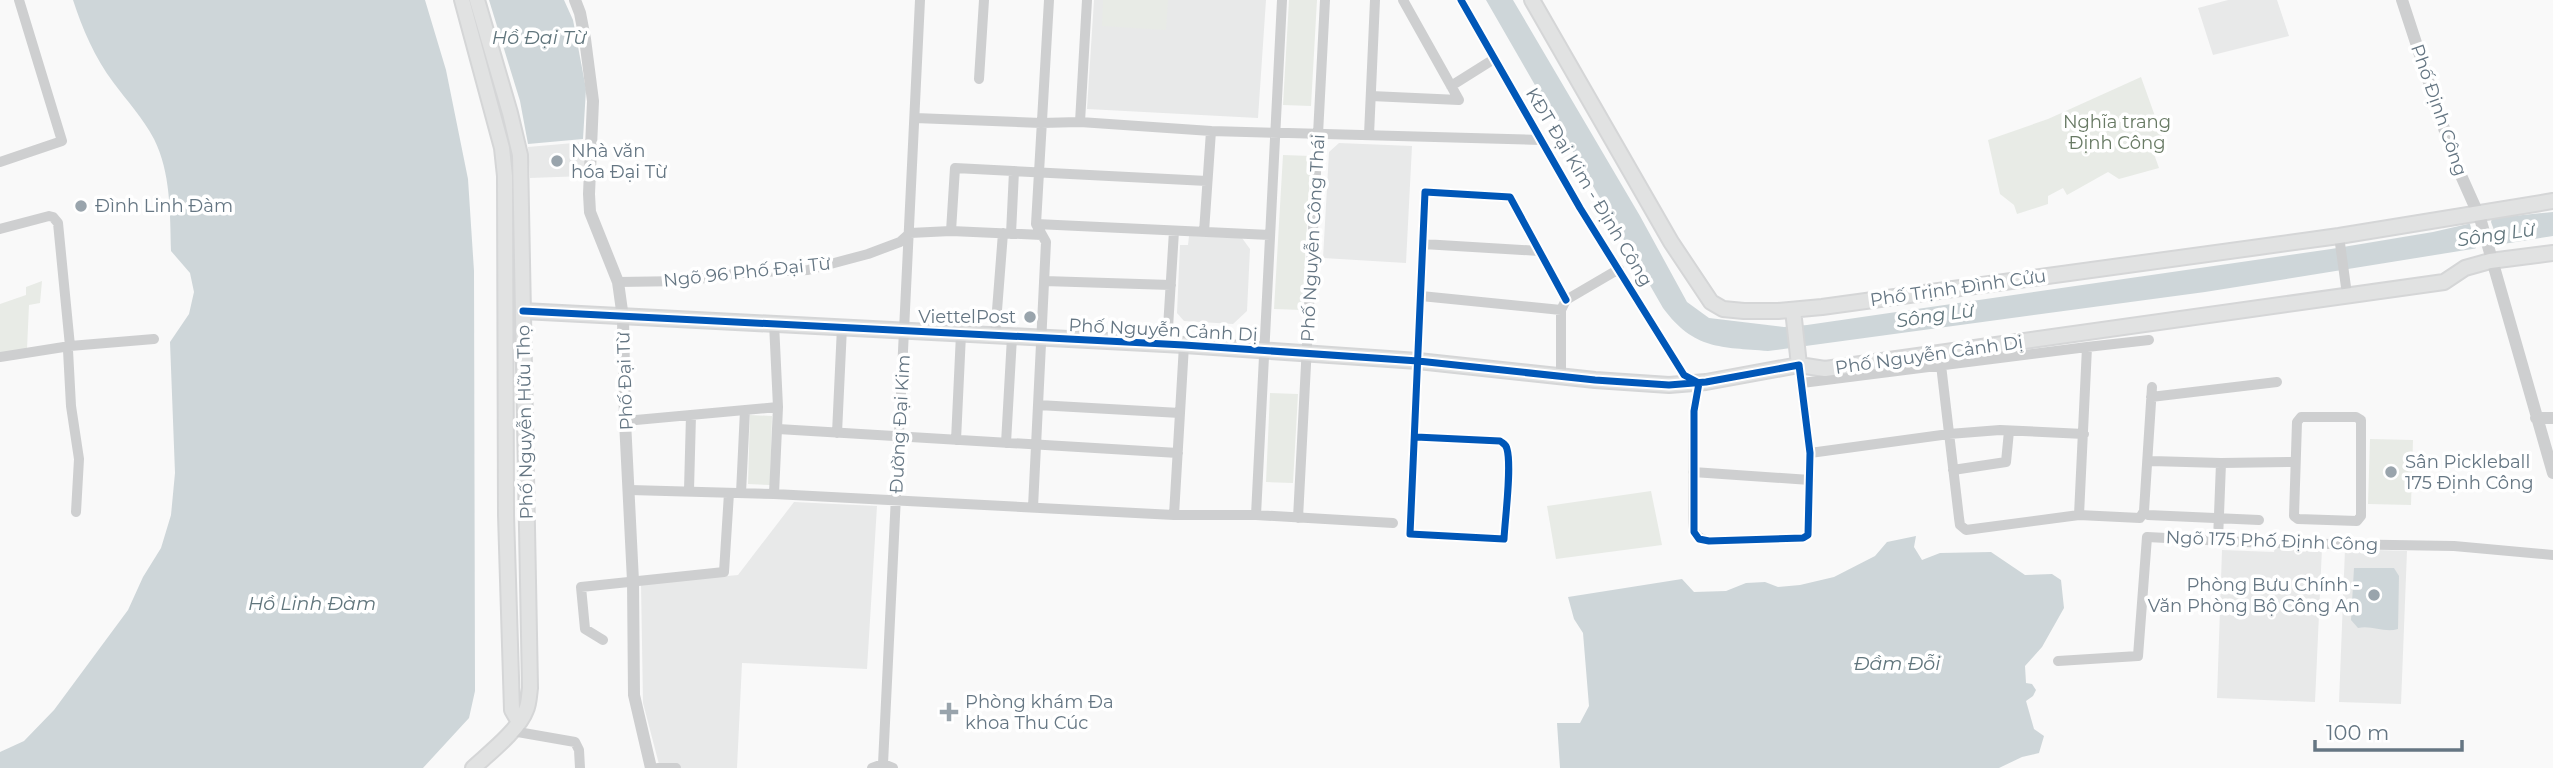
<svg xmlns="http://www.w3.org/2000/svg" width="2553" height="768" font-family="Montserrat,sans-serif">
  <rect width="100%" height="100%" fill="#f9f9f9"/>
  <path fill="#e8e9e9" d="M1094 0H1266L1258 118 1087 109Z
    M2228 0H2277L2289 36 2213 55 2198 8Z
    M585 142V176L530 178 528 147Z
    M1339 143 1412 146 1406 263 1323 258 1329 152Z
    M1189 236 1242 238 1250 249 1247 311 1233 324 1184 321 1177 313 1180 245H1188Z
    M794 502 877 506 867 669 742 663 737 768H660L643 703 641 584 738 575Z
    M2275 547 2322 548 2315 702 2217 698 2222 550 2274 552Z
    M2345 549 2407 551 2401 704 2339 702Z"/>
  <path fill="#e8ebe6" d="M1103 0H1168L1166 30 1102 26Z
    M1289 0H1317L1311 106 1283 105Z
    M2141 77 2166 147 2154 154 2159 168 2119 179 2108 172 2067 195 2063 188 2048 196V204L2017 214 2014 205 2000 194 1988 140 2048 119Z
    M1283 155 1311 156 1302 310 1274 309Z
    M42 281 40 303 29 305 27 349 0 354V304L26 295V287Z
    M1270 393 1298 394 1293 483 1266 482Z
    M750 415 772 416 770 485 748 484Z
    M2370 439 2413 440 2411 505 2368 504Z
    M1651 491 1662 545 1556 559 1547 506Z"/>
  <path fill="#ced6d9" d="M73 0H425L446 70 468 179 474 271 475 691 469 718 423 768H0V752L24 741 54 710 128 610 143 577 161 548 171 515 175 473 170 342 189 314 194 292 190 273 171 251C170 213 171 173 154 139 143 118 127 101 113 82 95 58 82 28 73 0Z
    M489 0H564L573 20 586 89 583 139 528 144 520 101Z
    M1486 0H1513L1640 216 1687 302 1709 318 1784 327 1807 325 2331 249 2433 232 2494 218 2553 212V236L2205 292 1768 351C1721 347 1694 350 1663 308Z
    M1916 536 1914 547 1922 560 1940 553 1991 552 2025 575 2052 574 2061 580 2064 608 2042 647 2025 666 2026 683 2032 684 2036 690 2033 696 2026 701 2034 729 2044 736 2039 753 2022 757 1999 768H1560L1557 723H1580L1589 706 1583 633 1574 619 1568 597 1682 579 1694 592 1726 591 1746 583 1765 582 1778 587 1800 585 1834 577 1875 556 1887 542Z
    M2354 568H2394L2399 576 2398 629C2384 633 2372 625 2358 628L2351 620Z"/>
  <path fill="#f9f9f9" d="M2493 215 2491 222 2501 249 2473 252 2476 248 2470 224 2465 220Z"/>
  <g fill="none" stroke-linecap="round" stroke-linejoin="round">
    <defs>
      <path id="secondary" d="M462 0 502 148 505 176 506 515 512 710 519 722
        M1532 0 1671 242 1711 302 1723 309 1744 311H1778L1822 307 2339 236 2553 201
        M1793 310 1799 365
        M523 311 1184 345 1418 361 1595 380 1669 385 1706 382 1799 365 1825 369 2444 282 2465 268 2490 261 2553 253
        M473 768C488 754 519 730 526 710 529 704 529 695 530 688L520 155 510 113 477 0"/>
    </defs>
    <use href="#secondary" stroke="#d5d6d7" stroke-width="18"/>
    <path stroke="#cecfd0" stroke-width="10" d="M1403 0 1459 100
      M1461 0 1580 208 1684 375 1699 383 1694 411 1693 515C1693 530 1693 538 1709 541L1803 538 1808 535 1810 453 1799 365
      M979 79 984 0
      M1451 86 1494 59
      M1371 96 1459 100
      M915 118 1041 123 1080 122 1211 131 1541 140
      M1080 122 1087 0
      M1369 135 1375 0
      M0 162 62 141 19 0
      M1036 224 1270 235
      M0 229 49 216 53 217 58 223 70 346 68 350 71 406 79 459 76 512
      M951 231 955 168 1207 181
      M1204 232 1211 131
      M1011 234 1014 171
      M2339 236 2346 287
      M1423 244 1539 251
      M1044 281 1171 285
      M618 282 684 281 739 273 808 270 868 254 900 242 910 233 951 231 1042 235
      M1421 296 1561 310
      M774 323 778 407 774 494
      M995 336 1003 233
      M1167 344 1174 231
      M0 357 70 346 154 339
      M1941 365 1959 518 1960 525 1966 530 2079 515 2140 518 2144 511 2152 387
      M1561 376V310L1566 300 1619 269
      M1802 383 2087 347
      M2151 397 2277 382
      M1038 405 1180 413
      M2301 417H2356L2361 420V516L2357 521 2298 519 2294 516 2297 422Z
      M625 421 778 407
      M778 429 1178 453
      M837 433 842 327
      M1416 437 1500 441C1504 444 1506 444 1507 449 1512 467 1505 518 1504 539L1410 534 1425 192 1510 197 1566 300
      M956 440 961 334
      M1006 443 1012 337
      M1810 453 1949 434 2000 430 2084 434
      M2151 461 2221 463 2295 462
      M1953 470 2006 462 2009 431
      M1693 472 1810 480
      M630 490 774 494 1174 515H1256L1393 523
      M689 490 691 415
      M741 493 745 410
      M1033 507 1046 242 1036 224 1049 0
      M1174 515 1184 345
      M1256 515 1282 0
      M2079 515 2087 347 2149 340
      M2148 515 2259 520
      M1298 518 1325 0
      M2218 540 2221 463
      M603 640 585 629 581 587 724 572 729 493
      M2058 661 2138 656 2147 537 2265 543 2454 546 2553 555
      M512 731 575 742 579 750 580 768
      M883 764 920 0
      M658 768H676
      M872 768 883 764 893 768"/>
    <path stroke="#cecfd0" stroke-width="12" d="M575 0 580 13 585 39 593 101 589 194 590 212 618 282 623 318 625 421 633 581 634 695 651 768
      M2402 0 2455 162 2480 218 2553 473
      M2536 418H2553"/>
    <use href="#secondary" stroke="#e1e2e2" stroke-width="14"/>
    <defs>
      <path id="cycleway" d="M1461 0 1580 208 1684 375 1699 383
        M523 311 1184 345 1418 361 1595 380 1669 385 1706 382 1799 365 1810 453 1808 535 1803 538 1709 541 1699 539 1694 532V411L1699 383
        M1416 437 1500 441C1504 444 1506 444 1507 449 1512 467 1505 518 1504 539L1410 534 1425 192 1510 197 1566 300"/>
    </defs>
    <use href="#cycleway" stroke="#fff" stroke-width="11"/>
    <use href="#cycleway" stroke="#0057b8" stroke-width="7"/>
  </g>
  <g fill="#99a4ac" stroke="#fff" stroke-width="2.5">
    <circle cx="557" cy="161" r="7"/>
    <circle cx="81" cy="206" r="7"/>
    <circle cx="1030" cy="317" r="7"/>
    <circle cx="2391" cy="472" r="7"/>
    <circle cx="2374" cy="595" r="7"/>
    <path d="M945.5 701.5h7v7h7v7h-7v7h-7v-7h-7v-7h7z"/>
  </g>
  <g text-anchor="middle" stroke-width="7" stroke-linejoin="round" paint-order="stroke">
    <g font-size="18" fill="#657683" stroke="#fff">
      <text transform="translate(2439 110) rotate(71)" y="6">Phố Định Công</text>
      <text transform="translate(1589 187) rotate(59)" y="6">KĐT Đại Kim - Định Công</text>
      <text transform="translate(1313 238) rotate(-87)" y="6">Phố Nguyễn Công Thái</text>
      <text transform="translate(747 272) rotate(-6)" y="6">Ngõ 96 Phố Đại Từ</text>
      <text transform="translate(1958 288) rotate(-8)" y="6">Phố Trịnh Đình Cửu</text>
      <text transform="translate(1163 330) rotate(3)" y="6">Phố Nguyễn Cảnh Dị</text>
      <text transform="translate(1929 355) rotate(-8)" y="6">Phố Nguyễn Cảnh Dị</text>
      <text transform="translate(625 381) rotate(-92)" y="6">Phố Đại Từ</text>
      <text transform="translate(525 422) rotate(-91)" y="6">Phố Nguyễn Hữu Thọ</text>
      <text transform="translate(900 424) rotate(-87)" y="6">Đường Đại Kim</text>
      <text transform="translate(2272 541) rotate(2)" y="6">Ngõ 175 Phố Định Công</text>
    </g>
    <g font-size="18" fill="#687a64" stroke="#fff">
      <text x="2117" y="128">Nghĩa trang<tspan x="2117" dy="21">Định Công</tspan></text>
    </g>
    <g font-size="18" fill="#657683" stroke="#fff" text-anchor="start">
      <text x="571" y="157">Nhà văn<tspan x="571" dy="21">hóa Đại Từ</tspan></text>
      <text x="95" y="212">Đình Linh Đàm</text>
      <text x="1016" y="323" text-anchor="end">ViettelPost</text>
      <text x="2405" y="468">Sân Pickleball<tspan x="2405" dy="21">175 Định Công</tspan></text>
      <text x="2360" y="591" text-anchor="end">Phòng Bưu Chính -<tspan x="2360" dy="21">Văn Phòng Bộ Công An</tspan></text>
      <text x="965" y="708">Phòng khám Đa<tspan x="965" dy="21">khoa Thu Cúc</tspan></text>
    </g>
    <g font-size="19" font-style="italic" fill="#60757c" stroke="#fff">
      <text x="539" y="44">Hồ Đại Từ</text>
      <text transform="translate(2496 234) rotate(-8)" y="7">Sông Lừ</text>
      <text transform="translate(1935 315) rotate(-8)" y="7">Sông Lừ</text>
      <text x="312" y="610">Hồ Linh Đàm</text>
      <text x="1897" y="670">Đầm Đỗi</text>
    </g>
  </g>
  <path d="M2315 740v10h147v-10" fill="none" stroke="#657683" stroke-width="3.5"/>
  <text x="2326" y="740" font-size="21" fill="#657683" stroke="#ffffff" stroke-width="5" paint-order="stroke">100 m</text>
</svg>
